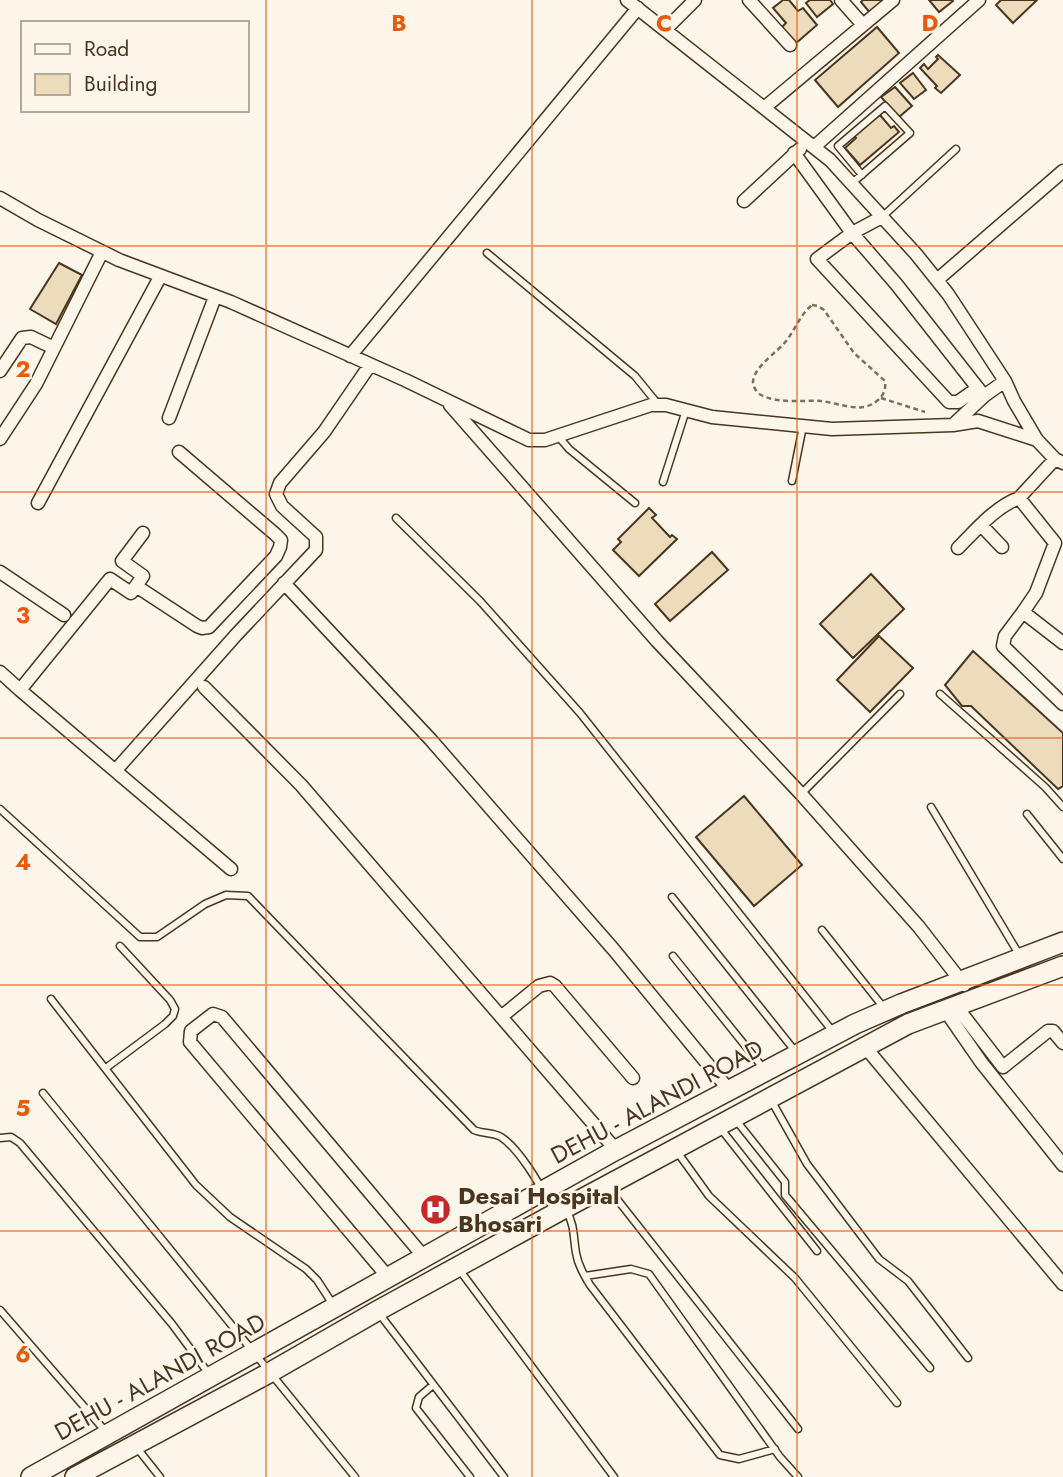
<svg xmlns="http://www.w3.org/2000/svg" width="1063" height="1477" font-family="Jost,sans-serif">
  <rect width="100%" height="100%" fill="#fbf6e9"/>
  <path fill="#ecdcbc" stroke="#4a3520" stroke-width="2" d="M783 0H789L798 11 803 8 817 25 795 44 781 28 786 23 773 8Z
    M810 0H830L833 4 817 17 806 3Z
    M863 0H887L871 14 861 2Z
    M929 0H952L953 1 939 12Z
    M1001 0H1037L1013 23 996 5Z
    M877 27 899 53 838 107 815 80Z
    M938 55 960 75 941 93 935 88 937 86 920 68 924 64 928 69 938 59 936 57Z
    M913 73 926 90 914 99 900 83Z
    M895 87 912 106 899 117 881 97Z
    M880 115 891 128 894 126 899 132 860 165 845 148 856 138 853 135Z
    M59 263 82 275 56 324 30 309Z
    M649 508 656 515 652 518 670 537 672 535 677 539 639 576 613 550 621 542 618 539Z
    M712 552 728 570 670 621 655 604Z
    M871 574 904 609 853 658 820 624Z
    M879 636 913 668 870 712 837 680Z
    M973 651 1063 733V786L1058 789 971 706H962L945 685Z
    M744 796 802 865 754 906 696 837Z"/>
  <g fill="none" stroke-linecap="round" stroke-linejoin="round">
    <defs>
      <path id="service" d="M851 184 910 133 885 106 838 146 862 175
        M882 217 956 149
        M487 253 635 376 657 403
        M558 436 569 449 635 503
        M792 481 803 426
        M663 482 686 410
        M396 518 480 601 580 713 834 1033
        M940 694 1045 787 1063 807
        M801 794 900 694
        M931 807 1020 956
        M0 809 140 937H157L205 904 226 895 248 896 474 1130C483 1134 493 1132 501 1137 521 1150 542 1189 554 1210
        M1027 814 1063 859
        M672 897 795 1051
        M822 930 884 1008
        M673 956 764 1069
        M51 999 196 1185 230 1217 306 1269 317 1280 334 1306
        M106 1068 165 1024 173 1016 175 1009 170 1000 120 946
        M43 1093 355 1477
        M771 1100 807 1164 879 1259 908 1281 968 1358
        M735 1119 785 1182V1195L930 1368
        M721 1129 817 1251
        M0 1138 11 1137 20 1143 172 1324 209 1374
        M678 1153 709 1196 795 1278 897 1403
        M609 1189 798 1429
        M566 1209C575 1227 573 1235 576 1253 578 1265 584 1275 590 1285L720 1455 739 1459 775 1449
        M458 1268 614 1477
        M585 1276 631 1269 649 1274 780 1457 798 1477
        M0 1310 107 1433
        M378 1312 504 1477
        M433 1385 419 1397 416 1408 470 1477
        M137 1448 160 1477"/>
      <path id="minor" d="M627 0 830 160 916 254 948 294 1005 381 1014 401 1037 440 1055 459 1063 463
        M749 0 790 45
        M841 0 863 25
        M665 30 695 0
        M764 108 893 0
        M814 147 979 0
        M794 153 852 233 897 285 984 396
        M0 198 38 220 119 260 231 302 405 380 529 440H545L651 405H666L712 417 832 429 953 425 978 421 1037 440
        M744 201 800 149
        M882 217 852 233 817 259 949 402H958L978 388
        M937 280 1063 171
        M350 356 638 8
        M0 371 22 338 31 337 54 348
        M450 405 657 641 801 794 919 927 964 985
        M169 418 215 297
        M953 425 984 396 1005 381
        M0 439 36 384 102 252
        M1055 459 1019 498 1055 543 1036 593 1023 612 1063 643
        M38 503 160 277
        M981 525 1002 547
        M143 533 122 561 143 576 131 593 110 579 20 690 231 869
        M958 548C976 530 995 507 1019 498
        M0 572 64 615
        M284 583 431 740 614 950 729 1090
        M136 586 197 626 202 628 209 627 276 556 280 547 281 540 275 534 179 452
        M1023 612 1005 636 1003 646 1063 704
        M0 672 20 690
        M204 687 301 785 616 1150
        M116 770 236 635 316 550V537L282 506 276 494 280 483 324 432 370 365
        M956 1006 1003 1067 1048 1031H1053L1063 1043
        M945 1010 981 1062 1063 1165
        M501 1017 539 986 550 983 555 986 633 1078
        M866 1048 1063 1284
        M388 1277 190 1042 191 1031 213 1014 222 1017 424 1257"/>
      <path id="primary" d="M31 1477 616 1150 855 1024 901 1004 1063 942
        M75 1477 269 1373 377 1311 565 1208 908 1024 1063 966"/>
    </defs>
    <use href="#service" stroke="#4a3520" stroke-width="9"/>
    <use href="#minor" stroke="#4a3520" stroke-width="15"/>
    <use href="#primary" stroke="#4a3520" stroke-width="22"/>
    <path stroke="#7f6f5c" stroke-width="2.5" stroke-dasharray="5 3.5" stroke-linecap="butt" d="M812 305 818 306 824 310 854 353 885 381C886 389 884 395 878 400 862 415 840 403 821 401 802 400 779 404 761 395 757 393 753 387 753 382 754 366 777 353 787 340 796 328 800 315 812 305Z
      M881 398 925 412"/>
    <use href="#service" stroke="#fbf6e9" stroke-width="6"/>
    <use href="#minor" stroke="#fbf6e9" stroke-width="12"/>
    <use href="#primary" stroke="#fbf6e9" stroke-width="19"/>
  </g>
  <path fill="none" stroke="#e8590c" stroke-width="2" stroke-opacity="0.55" d="M266 0V1477M532 0V1477M797 0V1477M0 246H1063M0 492H1063M0 738H1063M0 985H1063M0 1231H1063"/>
  <defs>
    <symbol id="hospital-disc" viewBox="-11 -11 22 22"><circle r="9.5" fill="#c62828" stroke="#fbf6e9"/><path d="M-5-5h3v3.5h4V-5h3V5h-3V1.5h-4V5h-3Z" fill="#fff"/></symbol>
  </defs>
  <g fill-rule="evenodd">
    <use href="#hospital-disc" x="418" y="1192" width="35" height="35"/>
  </g>
  <g text-anchor="middle" stroke-width="5" stroke-linejoin="round" paint-order="stroke">
    <g font-size="24" fill="#4a3520" stroke="#fbf6e9">
      <text transform="translate(657 1102) rotate(-28)" y="8">DEHU - ALANDI ROAD</text>
      <text transform="translate(160 1377) rotate(-29)" y="8">DEHU - ALANDI ROAD</text>
    </g>
    <g font-size="24" font-weight="bold" fill="#4a3520" stroke="#fbf6e9" text-anchor="start">
      <text x="458" y="1204">Desai Hospital<tspan x="458" dy="28">Bhosari</tspan></text>
    </g>
  </g>
  <g font-size="23" text-anchor="middle" font-weight="bold" fill="#e8590c" stroke="#fbf6e9" stroke-width="5" stroke-linejoin="round" paint-order="stroke">
    <text x="399" y="31">B</text>
    <text x="664" y="31">C</text>
    <text x="930" y="31">D</text>
    <text x="23" y="377">2</text>
    <text x="23" y="623">3</text>
    <text x="23" y="870">4</text>
    <text x="23" y="1116">5</text>
    <text x="23" y="1362">6</text>
  </g>
  <rect x="21" y="21" width="228" height="91" fill="#fbf6e9" stroke="#b4a999" stroke-width="2"/>
  <rect x="35" y="44" width="35" height="10" fill="#fbf6e9" stroke="#b4a999" stroke-width="2"/>
  <text x="84" y="56" font-size="21" fill="#4a3520">Road</text>
  <rect x="35" y="74" width="35" height="21" fill="#ecdcbc" stroke="#b4a999" stroke-width="2"/>
  <text x="84" y="91" font-size="21" fill="#4a3520">Building</text>
</svg>
